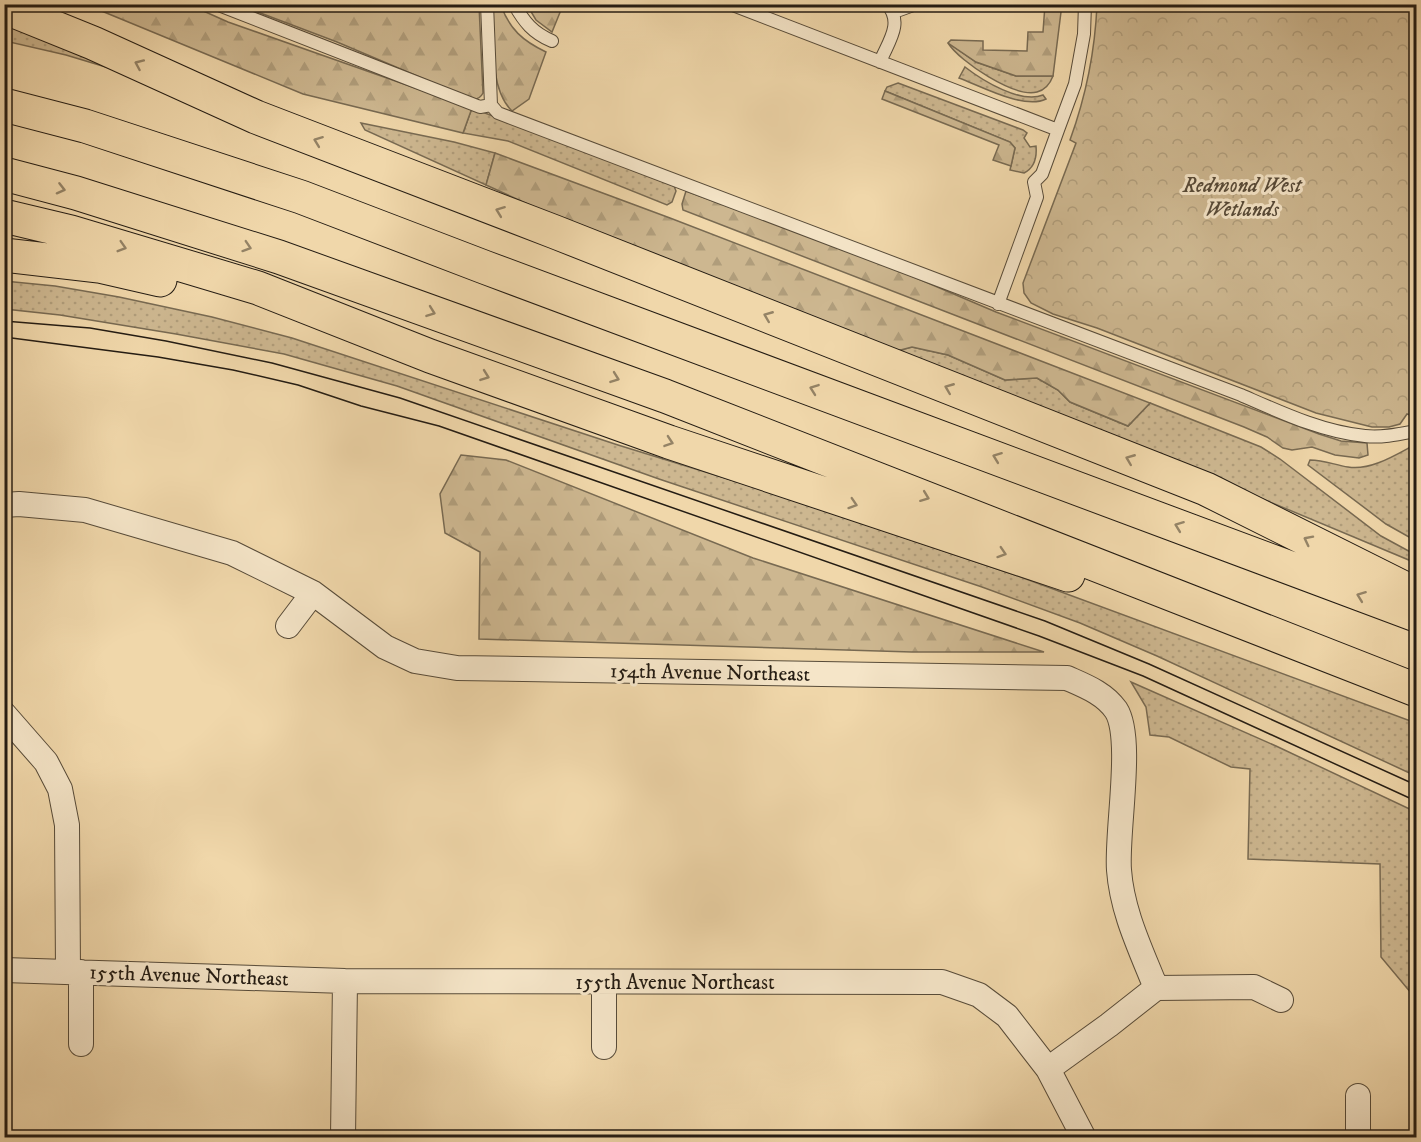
<svg xmlns="http://www.w3.org/2000/svg" width="1421" height="1142" font-family="'IM FELL DW Pica',serif">
  <defs>
    <pattern id="grass-dots" width="8" height="8" patternUnits="userSpaceOnUse" patternTransform="scale(1.5)"><rect width="8" height="8" fill="#cdb790"/><path d="M2 2h.1M6 6h.1" fill="none" stroke="#b09d7b" stroke-width="1.8" stroke-linecap="round"/></pattern>
    <pattern id="forest-firs" width="22" height="20" patternUnits="userSpaceOnUse" patternTransform="scale(1.5)"><rect width="22" height="20" fill="#cdb790"/><path d="M5 1l3.5 6h-7zM16 11l3.5 6h-7z" fill="#b09d7b"/></pattern>
    <pattern id="park-crowns" width="20" height="18" patternUnits="userSpaceOnUse" patternTransform="scale(1.5)"><rect width="20" height="18" fill="#cdb790"/><path d="M2 6a3 3 0 1 1 6 0M12 15a3 3 0 1 1 6 0" fill="none" stroke="#b09d7b"/></pattern>
  </defs>
  <rect width="100%" height="100%" fill="#f0d7aa"/>
  <filter id="stains"><feTurbulence type="fractalNoise" baseFrequency=".00333" numOctaves="4"/><feColorMatrix values="0 0 0 0 .2 0 0 0 0 .09 0 0 0 0 .02 0 0 0 .5 -.17"/></filter>
  <radialGradient id="worn" r=".72"><stop offset=".6" stop-color="#630" stop-opacity="0"/><stop offset="1" stop-color="#630" stop-opacity=".3"/></radialGradient>
  <path fill="url(#grass-dots)" stroke="#786a52" stroke-width="1.5" d="M5 17 182 90 66 55 5 41Z
    M948 43 976 62 1016 76H1053C1050 84 1045 90 1037 92 1015 98 960 62 948 43Z
    M965 67C983 81 1021 104 1043 95L1046 99C1024 110 981 86 959 78Z
    M898 83 1023 130 1027 133 1024 138 1030 147 1036 146C1037 157 1034 168 1024 173L1010 170 1015 148 1010 142 885 91 887 87Z
    M472 108 674 186 676 191 672 202 667 205 508 141 463 133Z
    M361 123 454 142 495 153 486 185 365 130Z
    M4 281 55 286 119 297 212 317 292 338 618 445 754 487 1018 576 1416 723V776L1157 656 1080 623 982 587 659 479 397 386 284 354 176 334 60 315 5 309Z
    M912 347 948 355 1005 380 1037 378 1058 390 1070 402 1128 426 1150 403 1261 447 1280 459 1381 536 1416 555V563L1227 484 893 352Z
    M1416 444V541L1386 524 1308 465 1310 460C1324 460 1335 465 1348 467 1371 471 1397 454 1416 444Z
    M1131 682 1276 746 1416 812V999L1381 957 1380 864 1248 859 1250 769 1231 767 1169 737 1150 735 1146 707Z"/>
  <path fill="url(#forest-firs)" stroke="#786a52" stroke-width="1.5" d="M87 5H190L228 22 472 108 463 133 303 94Z
    M239 5H479L483 93C480 99 475 100 469 98L337 42Z
    M493 5H501C509 29 523 41 546 52L529 99 512 111C488 88 494 35 493 5Z
    M527 5H563L552 32 536 20Z
    M1045 5H1056L1061 12 1053 76H1016L976 62 948 43 951 40 983 41V50L1027 51 1028 32H1043Z
    M885 91 1010 142 1015 148 1011 166 993 160 999 145 882 99Z
    M495 153 670 218 1150 403 1128 426 1070 402 1058 390 1037 378 1005 380 948 355 912 347 893 352 676 271 486 185Z
    M686 191 881 263 996 312 1319 434 1341 441 1367 443 1368 455 1359 458 1335 455 1312 447 1292 450 1283 448 1267 437 1244 427 683 210 682 204Z
    M461 455 506 460 753 558 1044 652H912L479 639 480 552 445 533 440 494Z"/>
  <path fill="url(#park-crowns)" stroke="#786a52" stroke-width="1.5" d="M1097 5H1416V417L1407 414 1400 424 1389 427H1372L1316 413 1097 328 1053 314 1031 303 1024 293 1023 283 1076 143 1070 140C1086 96 1095 51 1097 5Z"/>
  <g fill="none" stroke-linecap="round" stroke-linejoin="round">
    <defs>
      <path id="lane" d="M216 4 480 107 491 105
        M487 4 491 105 498 113 1241 395C1280 412 1322 432 1365 436 1382 438 1400 434 1416 431
        M514 4C524 22 533 33 552 41
        M730 4 1058 130 1075 84 1084 34 1085 4
        M894 12 916 4
        M880 62C888 42 904 23 887 4
        M998 304 1037 197 1034 182 1042 174 1058 130"/>
      <path id="street" d="M4 505 19 504 85 510 232 553 313 593 385 647 415 661 457 668 1067 678C1085 686 1104 693 1116 710 1134 738 1116 833 1119 870 1122 912 1141 950 1156 988
        M288 626 313 593
        M4 714 46 762 60 789 67 825 68 971
        M4 970 345 981 942 982 979 995 1007 1016 1048 1069 1109 1025 1156 988 1254 987 1281 1000
        M81 1044V972
        M604 1047V982
        M1048 1069 1084 1138
        M1358 1096V1138
        M343 1138 345 981"/>
      <path id="highway" d="M4 7 93 43 256 117 555 232 1206 489 1416 594
        M4 105 85 126 301 197 484 267 1416 615
        M4 174 76 193 279 257 665 396 1416 690
        M4 216 71 232 258 288 430 356 669 442 1068 575
        M4 255 99 266 160 280"/>
    </defs>
    <use href="#lane" stroke="#574b39" stroke-width="14"/>
    <use href="#street" stroke="#574b39" stroke-width="26"/>
    <use href="#highway" stroke="#241c13" stroke-width="35"/>
    <use href="#lane" stroke="#f5e5c8" stroke-width="12"/>
    <use href="#street" stroke="#f5e5c8" stroke-width="24"/>
    <use href="#highway" stroke="#f0d7aa" stroke-width="33"/>
    <path stroke="#241c13" stroke-width="1.5" d="M4 321 90 328 166 341 272 363 400 398 1045 621 1149 664 1416 785
      M4 337 158 357 233 370 298 385 361 406 439 426 1039 636 1143 676 1416 801"/>
  </g>
  <defs><path id="oneway-chevron" d="M-2-3.5L2.5 0L-2 3.5" fill="none" stroke-width="1.6" stroke-linecap="round" stroke-linejoin="round" transform="scale(1.5)"/></defs>
  <g stroke="#948366">
    <use href="#oneway-chevron" transform="translate(139 64) rotate(-156)"/>
    <use href="#oneway-chevron" transform="translate(318 141) rotate(-159)"/>
    <use href="#oneway-chevron" transform="translate(61 189) rotate(14)"/>
    <use href="#oneway-chevron" transform="translate(500 211) rotate(-159)"/>
    <use href="#oneway-chevron" transform="translate(122 247) rotate(17)"/>
    <use href="#oneway-chevron" transform="translate(247 247) rotate(18)"/>
    <use href="#oneway-chevron" transform="translate(431 312) rotate(20)"/>
    <use href="#oneway-chevron" transform="translate(768 316) rotate(-158)"/>
    <use href="#oneway-chevron" transform="translate(485 376) rotate(20)"/>
    <use href="#oneway-chevron" transform="translate(615 378) rotate(20)"/>
    <use href="#oneway-chevron" transform="translate(949 388) rotate(-158)"/>
    <use href="#oneway-chevron" transform="translate(814 389) rotate(-160)"/>
    <use href="#oneway-chevron" transform="translate(669 442) rotate(19)"/>
    <use href="#oneway-chevron" transform="translate(997 457) rotate(-159)"/>
    <use href="#oneway-chevron" transform="translate(1130 459) rotate(-158)"/>
    <use href="#oneway-chevron" transform="translate(925 497) rotate(21)"/>
    <use href="#oneway-chevron" transform="translate(853 504) rotate(18)"/>
    <use href="#oneway-chevron" transform="translate(1179 526) rotate(-159)"/>
    <use href="#oneway-chevron" transform="translate(1308 540) rotate(-153)"/>
    <use href="#oneway-chevron" transform="translate(1002 553) rotate(18)"/>
    <use href="#oneway-chevron" transform="translate(1361 596) rotate(-159)"/>
  </g>
  <g text-anchor="middle" stroke-width="6" stroke-linejoin="round" paint-order="stroke">
    <g font-size="21" font-style="italic" fill="#574a38" stroke="#f5e5c8">
      <text x="1242" y="192">Redmond West<tspan x="1242" dy="24">Wetlands</tspan></text>
    </g>
    <g font-size="21" fill="#241c13" stroke="#f5e5c8">
      <text transform="translate(710 672) rotate(1)" y="7">154th Avenue Northeast</text>
      <text transform="translate(189 975) rotate(2)" y="7">155th Avenue Northeast</text>
      <text x="675" y="989">155th Avenue Northeast</text>
    </g>
  </g>
  <rect width="1421" height="1142" fill="none" stroke="#f0d7aa" stroke-width="24"/>
  <rect x="6" y="6" width="1409" height="1130" fill="none" stroke="#241c13" stroke-width="3"/>
  <rect x="12" y="12" width="1397" height="1118" fill="none" stroke="#241c13" stroke-width="1.5"/>
  <rect width="100%" height="100%" filter="url(#stains)"/>
  <rect width="100%" height="100%" fill="url(#worn)"/>
</svg>
